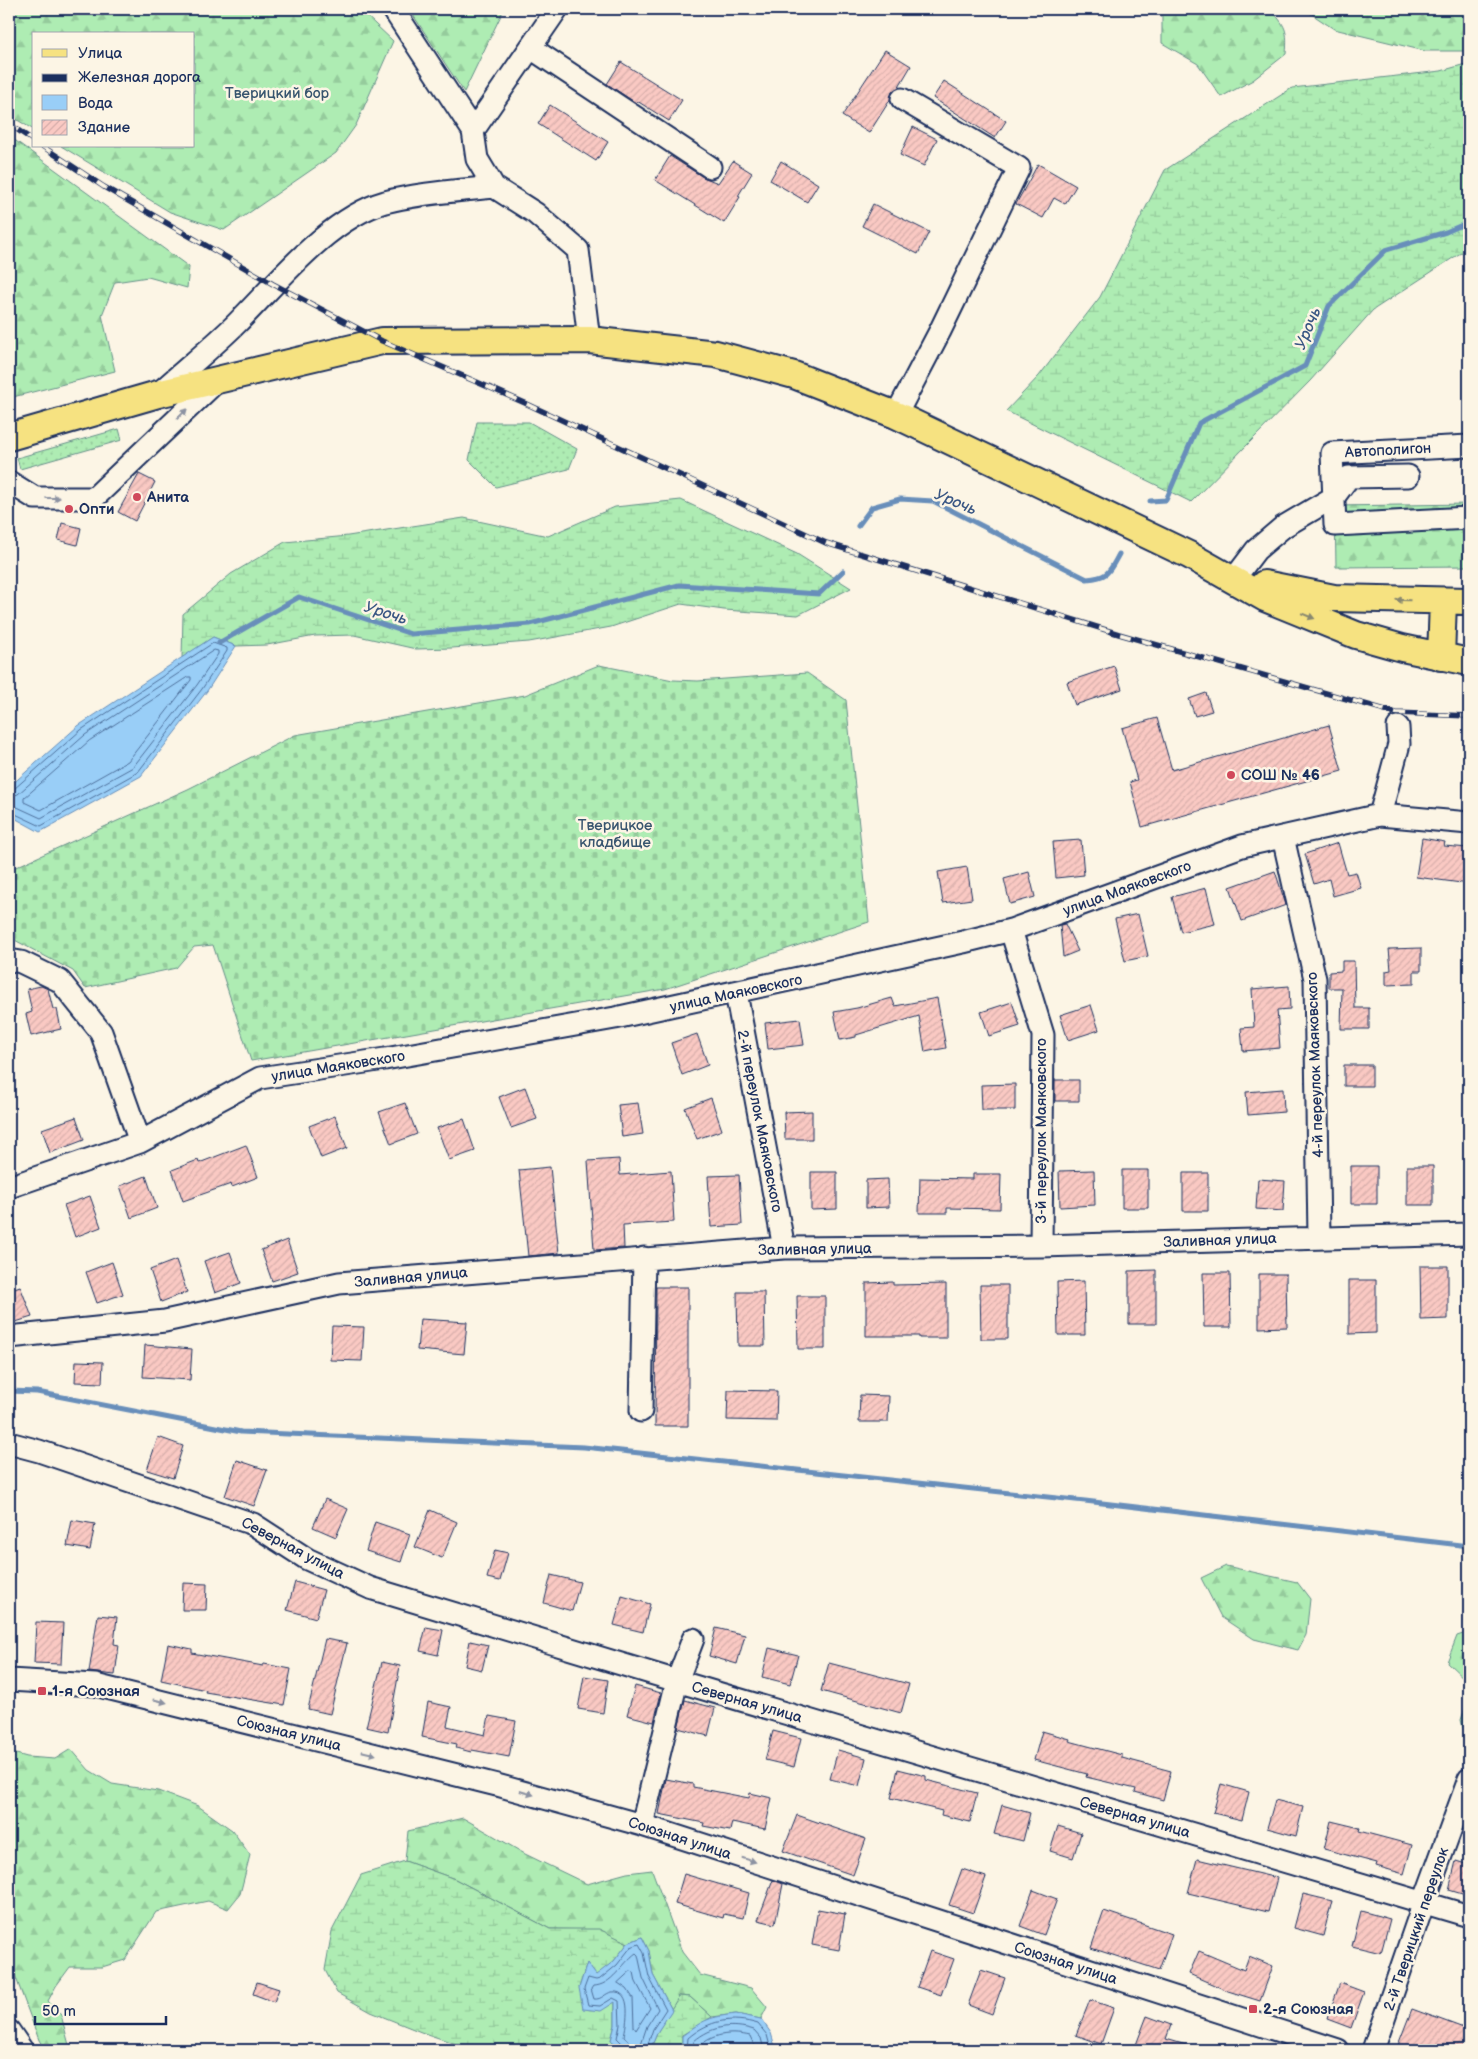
<svg xmlns="http://www.w3.org/2000/svg" width="1478" height="2059" font-family="'Balsamiq Sans',sans-serif">
  <defs>
    <pattern id="grass-dots" width="8" height="8" patternUnits="userSpaceOnUse" patternTransform="scale(1.25)"><rect width="8" height="8" fill="#aeecb3"/><path d="M2 2h.1M6 6h.1" fill="none" stroke="#95cb9c" stroke-width="1.8" stroke-linecap="round"/></pattern>
    <pattern id="forest-firs" width="22" height="20" patternUnits="userSpaceOnUse" patternTransform="scale(1.25)"><rect width="22" height="20" fill="#aeecb3"/><path d="M5 1l3.5 6h-7zM16 11l3.5 6h-7z" fill="#95cb9c"/></pattern>
    <pattern id="wetland-marsh" width="20" height="14" patternUnits="userSpaceOnUse" patternTransform="scale(1.25)"><rect width="20" height="14" fill="#aeecb3"/><path d="M1 5h8M5 5V1M11 12h8M15 12V8" fill="none" stroke="#95cb9c"/></pattern>
    <pattern id="cemetery-stones" width="16" height="16" patternUnits="userSpaceOnUse" patternTransform="scale(1.25)"><rect width="16" height="16" fill="#aeecb3"/><path d="M2 7V4a2 2 0 0 1 4 0v3zM10 15v-3a2 2 0 0 1 4 0v3z" fill="#95cb9c"/></pattern>
    <pattern id="building-hatch" width="6" height="6" patternUnits="userSpaceOnUse" patternTransform="scale(1.25)"><rect width="6" height="6" fill="#fac9c3"/><path d="M-1 1l2-2M0 6l6-6M5 7l2-2" fill="none" stroke="#d6adaa"/></pattern>
  </defs>
  <rect width="100%" height="100%" fill="#fcf5e5"/>
  <filter id="ink" filterUnits="userSpaceOnUse"><feTurbulence type="fractalNoise" baseFrequency=".02" numOctaves="2"/><feDisplacementMap in="SourceGraphic" scale="10" xChannelSelector="R" yChannelSelector="G"/><feConvolveMatrix kernelMatrix="1 2 1 2 8 2 1 2 1" color-interpolation-filters="sRGB"/></filter>
  <g filter="url(#ink)">
    <path fill="url(#grass-dots)" stroke="#648e88" d="M477 422H529L577 449 569 469 496 487 469 460Z
      M119 429 122 440 20 469 17 458Z"/>
    <path fill="url(#forest-firs)" stroke="#648e88" d="M9 9H359L393 41 356 125 336 153 224 230 170 212 61 146H194V34H34V130L9 115Z
      M409 9H504L464 92Z
      M1167 9H1270C1286 26 1288 30 1286 54L1253 80 1221 97 1198 64 1162 43V10Z
      M1304 9H1469V51H1425L1334 29Z
      M9 136 189 267 187 288 148 277 115 282 102 315 115 371 9 398Z
      M1469 504V566L1336 567 1335 506Z
      M1226 1566 1297 1582 1310 1599 1306 1635 1298 1650 1254 1639 1221 1617 1201 1578Z
      M1469 1632V1683L1447 1662 1457 1636Z
      M1469 1697V1749L1461 1720Z
      M71 1749 89 1770 112 1784 158 1791 198 1806 232 1830 250 1855 240 1894 228 1909 208 1901 156 1912 125 1960 102 1967H70L56 1986 48 2001 61 2015 69 2045 75 2050H45L39 2040 9 1959V1752L27 1757 55 1759Z
      M463 1818 525 1854 587 1884 627 1873 652 1870 682 1952 700 1975 751 1988 767 2007 761 2019 736 2014 712 2017 690 1997 679 1996 672 2010 653 1975 649 1951 642 1937 628 1943 599 1930 550 1929 455 1879 405 1861 408 1831Z"/>
    <path fill="url(#wetland-marsh)" stroke="#648e88" d="M1469 63V250L1459 254 1373 310 1310 381 1191 502 1006 411 1039 376 1100 297 1165 170 1292 88 1441 71Z
      M681 500 797 554 851 588 798 615 724 610 681 604 611 627 529 642 452 648 416 649 354 635 315 636 267 645 236 646 213 637 182 658 183 614 231 574 285 542 348 536 464 518 548 536 615 507Z
      M405 1861 455 1879 550 1929H599L628 1943 614 1961 596 1976 587 1963 579 1988 615 2002V2025L611 2040 622 2050H474L421 2032 371 2012 337 1993 325 1970 332 1931 361 1875Z
      M679 1996 690 1997 712 2017 682 2035V2050H650L658 2031Z"/>
    <path fill="url(#cemetery-stones)" stroke="#648e88" d="M599 665 673 680 698 681 807 673 846 700 869 922 665 989 251 1061 213 945 194 947 176 968 85 988 73 971 9 937V870L188 789 295 735 525 695Z"/>
    <path fill="#99cef7" stroke="#678eba" d="M213 637 236 646 207 691 141 776 40 832 9 815V787L78 726Z
      M642 1937 649 1951 653 1975 672 2010 658 2031 650 2050H622L611 2040 615 2025V2002L601 2011 583 2009 579 1988 587 1963 596 1975 614 1961 628 1943Z
      M736 2014 761 2019 771 2033 776 2050H682V2036C704 2019 710 2017 736 2014Z"/>
    <g fill="none" stroke-linecap="round" stroke-linejoin="round">
      <path stroke="#4d6f9b" stroke-width="1" d="M188 677H191V680L128 761 41 810 24 802V798L89 741Z
        M9 790 14 789 81 730 213 643 227 648V651L202 689 138 772 41 826 9 811
        M9 797 18 794 85 735 214 650 218 651V654L197 685 133 767 41 818 15 806 9 805
        M631 1971 634 1972 636 1982 650 2008 636 2030 634 2027 633 1998 627 1989 618 1983Z
        M625 2050 624 2045 617 2038 620 2025 619 2001 613 1998 600 2006 588 2005 584 1989 588 1978 596 1980 600 1979 617 1965 631 1947 639 1944 644 1953 649 1977 666 2009 653 2029 646 2050
        M632 2050 630 2043 624 2036C626 2025 634 1989 612 1992 605 1993 602 2000 594 1999L591 1989 593 1986C612 1986 622 1963 636 1953L638 1955 643 1978 658 2009 647 2026 639 2050
        M687 2050 688 2038C709 2020 732 2016 758 2024L767 2035 771 2050
        M693 2050 694 2041C712 2026 732 2023 754 2030L761 2038 764 2050
        M701 2050 702 2044C716 2033 733 2032 750 2036L756 2050"/>
      <path stroke="#678eba" stroke-width="5" d="M1150 501 1166 500 1199 423 1305 366 1329 306 1386 250 1446 232 1469 222
        M858 526 872 507 900 499 933 501 1087 579C1109 577 1109 572 1119 554
        M219 643 299 597 411 634 530 624 679 585 819 594 843 571
        M9 1391 37 1392 241 1432 584 1447 1085 1501 1469 1546"/>
    </g>
    <path fill="url(#building-hatch)" stroke="#1b2f5e" d="M885 50 911 66 898 88 892 92 890 100 869 133 842 116Z
      M621 62 682 100 669 121 637 101 636 103 607 84Z
      M944 81 1006 121 995 138 933 98Z
      M550 105 608 142 596 161 538 124Z
      M913 127 937 139 924 166 900 155Z
      M670 156 703 177 718 183 733 161 752 173 738 196 740 197 724 223 655 180Z
      M781 161 818 184 807 202 770 180Z
      M1038 164 1076 186 1065 204 1054 198 1043 218 1016 204Z
      M873 204 929 232 918 254 862 226Z
      M139 474 155 482 135 521 118 512Z
      M62 523 81 528 77 545 58 540Z
      M1114 666 1122 689 1075 705 1067 682Z
      M1206 693 1212 711 1195 716 1189 699Z
      M1157 718 1172 770 1329 725 1342 771 1142 827 1130 782 1137 780 1122 728Z
      M1422 838 1445 842 1444 846 1469 848V884L1416 877Z
      M1081 840 1084 875 1056 878 1053 842Z
      M1338 843 1347 874 1356 872 1361 888 1333 896 1329 879 1314 884 1305 854Z
      M967 867 972 899 943 903 938 872Z
      M1275 871 1286 905 1242 921 1230 887Z
      M1029 872 1035 897 1010 904 1004 879Z
      M1206 888 1215 924 1181 932 1172 897Z
      M1138 914 1148 956 1125 961 1115 919Z
      M1065 924 1078 951 1063 957 1060 925Z
      M1421 948V971H1414V984L1386 985V971L1391 970 1389 949Z
      M1342 961H1354L1355 1008H1369V1029H1341L1342 988H1329V972L1342 971Z
      M41 986 48 989 53 1009H57L61 1029 31 1036 26 1014 32 1012 27 989Z
      M1289 986 1290 1009 1277 1010 1280 1048 1243 1051 1241 1028 1254 1027 1252 989Z
      M892 998 895 1006 937 998 946 1048 925 1052 919 1016 856 1035V1037L840 1040 834 1012 857 1008Z
      M1012 1002 1020 1026 989 1036 981 1012Z
      M1091 1005 1099 1030 1068 1040 1060 1015Z
      M800 1019 804 1045 768 1049 765 1023Z
      M697 1034 708 1065 682 1075 671 1043Z
      M1344 1065H1372V1086H1344Z
      M1055 1080H1079V1101H1055Z
      M1015 1084V1110H982L981 1085Z
      M525 1087 537 1119 511 1128 499 1097Z
      M1283 1089 1284 1112 1248 1115 1246 1092Z
      M711 1098 722 1130 697 1139 685 1108Z
      M405 1103 417 1134 391 1144 379 1112Z
      M638 1103 643 1134 622 1137 618 1105Z
      M812 1111V1139H785L784 1112Z
      M335 1116 347 1148 321 1158 309 1126Z
      M76 1117 84 1140 50 1153 42 1129Z
      M464 1119 475 1151 449 1160 437 1128Z
      M246 1145 258 1177 232 1187 231 1184 183 1201 172 1170 198 1160 199 1163Z
      M619 1159 620 1175 671 1171 674 1222 623 1225 624 1248 594 1250 588 1161Z
      M1351 1166H1377V1204H1351Z
      M1407 1166H1433V1205H1407Z
      M550 1167 559 1253 528 1256 519 1170Z
      M1094 1170 1095 1205 1060 1207 1059 1171Z
      M1122 1170H1148V1208H1122Z
      M811 1172H837V1209L811 1210Z
      M1183 1173H1208V1211H1183Z
      M973 1174H1001L1000 1209 947 1208V1213H919L920 1178 973 1179Z
      M739 1175 742 1225 711 1227 708 1176Z
      M146 1176 157 1208 131 1218 120 1186Z
      M888 1179 889 1207 866 1208V1180Z
      M1258 1179 1285 1181 1283 1211 1256 1209Z
      M90 1196 101 1227 75 1237 64 1205Z
      M287 1240 298 1272 272 1281 261 1250Z
      M230 1252 241 1283 215 1293 204 1261Z
      M176 1260 187 1292 161 1302 150 1270Z
      M112 1262 123 1294 97 1303 86 1272Z
      M1420 1266H1448V1319L1421 1320Z
      M1156 1270V1324H1129V1271Z
      M1203 1273H1230L1231 1327H1204Z
      M1259 1274H1286L1287 1327 1259 1328Z
      M1349 1280H1376V1333L1349 1334Z
      M1084 1281 1085 1335H1058L1057 1282Z
      M893 1282V1285L946 1284V1338H919V1336H866V1283Z
      M980 1285H1008V1339H981Z
      M20 1286 32 1317 9 1324V1290Z
      M656 1287H688V1426H655Z
      M737 1292H764L765 1346H738Z
      M797 1296H825V1349H798Z
      M420 1319 467 1322 464 1354 417 1350Z
      M332 1326 364 1327 362 1361 330 1360Z
      M145 1345 192 1349 190 1380 143 1377Z
      M76 1361 103 1362 102 1383 75 1382Z
      M728 1390 777 1391 776 1421 727 1420Z
      M860 1395 889 1396 888 1422H859Z
      M158 1437 183 1446 173 1478 147 1470Z
      M237 1460 267 1470 254 1506 225 1496Z
      M325 1499 348 1509 336 1537 313 1527Z
      M430 1510 457 1522 442 1558 415 1547Z
      M72 1520 95 1524 90 1550 67 1546Z
      M375 1522 410 1534 401 1562 366 1551Z
      M495 1550 508 1553 500 1581 487 1578Z
      M551 1575 580 1582 572 1611 544 1603Z
      M295 1582 324 1590 316 1618 287 1610Z
      M183 1583 207 1584 206 1610H182Z
      M622 1596 650 1604 643 1632 614 1625Z
      M98 1615 117 1617 114 1644 119 1645 115 1675 89 1672Z
      M36 1622 63 1623 61 1664 34 1663Z
      M426 1627 443 1630 438 1655 420 1651Z
      M716 1628 745 1635 737 1664 709 1656Z
      M325 1639 347 1643 330 1714 308 1709Z
      M470 1641 488 1645 482 1670 465 1666Z
      M168 1644 192 1649V1653L263 1666 264 1664 291 1669 284 1705 205 1692 206 1690 161 1680Z
      M769 1648 798 1655 790 1684 762 1677Z
      M382 1662 400 1666 388 1732 366 1727Z
      M829 1663 909 1684 901 1713 821 1691Z
      M584 1676 608 1680 603 1713 578 1709Z
      M635 1686 661 1693 654 1722 627 1715Z
      M685 1700 715 1708 708 1736 678 1728Z
      M428 1702 451 1707 447 1726 485 1735 489 1716 516 1721 509 1757 472 1750 471 1752 456 1748 457 1744 422 1737Z
      M773 1731 801 1738 794 1767 765 1760Z
      M1042 1731 1070 1739 1069 1741 1122 1755V1758L1171 1771 1163 1800 1135 1792 1136 1789 1086 1777 1087 1774 1034 1760Z
      M838 1750 866 1758 859 1786 830 1779Z
      M898 1769 926 1776V1780L977 1793 970 1822 941 1815 942 1811 891 1798Z
      M666 1779 693 1784V1787L749 1798 750 1793 772 1798 765 1829 732 1822 730 1831 703 1826 704 1823 659 1814Z
      M1221 1784 1249 1792 1242 1820 1213 1813Z
      M1275 1800 1303 1807 1296 1836 1267 1828Z
      M1002 1805 1030 1813 1023 1841 994 1834Z
      M797 1815 866 1839 853 1875 783 1851Z
      M1331 1821 1360 1828 1359 1831 1412 1845 1404 1874 1376 1866 1377 1863 1324 1849Z
      M1058 1826 1081 1833 1073 1858 1050 1851Z
      M1197 1859 1277 1878 1268 1912 1188 1893Z
      M1456 1861 1469 1865V1896L1449 1890Z
      M962 1869 986 1877 973 1913 949 1905Z
      M684 1874 749 1893 743 1918 724 1914 723 1918 675 1904Z
      M773 1880 783 1884 775 1924 758 1920Z
      M1033 1890 1057 1899 1044 1935 1020 1926Z
      M1303 1894 1332 1901 1323 1936 1294 1928Z
      M818 1909 845 1914 839 1950 812 1945Z
      M1104 1911 1172 1934 1159 1970 1091 1948Z
      M1361 1911 1390 1919 1381 1953 1352 1946Z
      M930 1951 954 1959 941 1995 917 1987Z
      M1199 1951 1244 1970 1249 1956 1273 1966 1260 2001 1228 1991 1189 1974Z
      M981 1970 1005 1978 992 2014 968 2005Z
      M257 1982 279 1989 274 2002 253 1994Z
      M1340 1983 1364 1992 1351 2028 1327 2019Z
      M1090 2000 1114 2008 1101 2044 1076 2035Z
      M1412 2009 1469 2030V2050H1414L1398 2045Z
      M1147 2016 1171 2025 1166 2039 1193 2047 1192 2050H1134Z"/>
    <g fill="none" stroke-linecap="round" stroke-linejoin="round">
      <defs>
        <path id="minor" d="M393 9 473 131
          M557 9 473 131 477 159 494 187 535 213 578 250 589 340
          M531 48 710 167
          M158 394C184 370 212 348 237 323 277 283 329 218 385 202 420 193 458 191 494 187
          M896 415 940 331 1019 168 902 99
          M1469 446 1332 453 1335 525 1469 518
          M9 482 35 498H94L220 378
          M1234 579 1256 550 1283 527 1334 497 1349 477 1408 476
          M1380 815 1399 744 1398 727
          M1283 837 1315 979 1319 1237
          M1011 930 1043 1035 1041 1246
          M9 960 21 962 60 981 101 1032 140 1142
          M736 993 784 1248
          M9 1187 140 1142 260 1078 385 1059 615 1018 963 942 1011 930 1242 846 1380 815 1469 823
          M9 1337 165 1321 339 1283 784 1248 1041 1246 1469 1234
          M641 1411 644 1258
          M9 1443 39 1451 253 1524 307 1559 370 1588 677 1681 1469 1916
          M9 1680 95 1685 497 1785 642 1825 1338 2050
          M642 1825 677 1681 693 1639
          M9 2031 22 2050
          M1373 2050 1424 1902 1469 1779"/>
        <path id="major" d="M9 437 158 394 382 341 589 340 716 354 794 375 896 415 1189 555 1265 598 1356 635 1402 648 1469 662
          M1264 584 1334 598 1469 601
          M1441 657 1443 601"/>
      </defs>
      <use href="#minor" stroke="#1b2f5e" stroke-width="25"/>
      <use href="#major" stroke="#1b2f5e" stroke-width="30"/>
      <use href="#minor" stroke="#fcf5e5" stroke-width="21"/>
      <use href="#major" stroke="#f6e281" stroke-width="26"/>
      <defs>
        <path id="rail" d="M9 124 34 141
          M42 146 104 187 273 284 382 341 525 403 826 543 1119 634 1396 713 1469 716"/>
      </defs>
      <use href="#rail" stroke="#1b2f5e" stroke-width="5.5"/>
      <use href="#rail" stroke="#fcf5e5" stroke-width="4" stroke-dasharray="11" stroke-linecap="butt"/>
    </g>
    <defs><path id="oneway-solid" d="M-6-.8H1V-3.2L6.5 0L1 3.2V.8H-6Z" transform="scale(1.25)"/></defs>
    <g fill="#8c92a2">
      <use href="#oneway-solid" transform="translate(182 414) rotate(-44)"/>
      <use href="#oneway-solid" transform="translate(53 498)"/>
      <use href="#oneway-solid" transform="translate(160 1701) rotate(14)"/>
      <use href="#oneway-solid" transform="translate(369 1753) rotate(14)"/>
      <use href="#oneway-solid" transform="translate(527 1793) rotate(16)"/>
      <use href="#oneway-solid" transform="translate(749 1860) rotate(18)"/>
    </g>
    <g fill="#888870">
      <use href="#oneway-solid" transform="translate(1403 600) rotate(-178)"/>
      <use href="#oneway-solid" transform="translate(1308 616) rotate(22)"/>
    </g>
  </g>
  <g fill="#d1495b" stroke="#fcf5e5" stroke-width="2">
    <circle cx="137" cy="497" r="5"/>
    <circle cx="69" cy="509" r="5"/>
    <circle cx="1231" cy="775" r="5"/>
    <rect x="37" y="1686" width="10" height="10" rx="2.5"/>
    <rect x="1248" y="2004" width="10" height="10" rx="2.5"/>
  </g>
  <g text-anchor="middle" stroke-width="5" stroke-linejoin="round" paint-order="stroke">
    <g font-size="15" fill="#38556f" stroke="#fcf5e5">
      <text x="277" y="98">Тверицкий бор</text>
      <text x="615" y="830">Тверицкое<tspan x="615" dy="17">кладбище</tspan></text>
    </g>
    <g font-size="15" fill="#1b2f5e" stroke="#fcf5e5">
      <text transform="translate(1388 450) rotate(-3)" y="5">Автополигон</text>
      <text transform="translate(1127 888) rotate(-20)" y="5">улица Маяковского</text>
      <text transform="translate(736 993) rotate(-12)" y="5">улица Маяковского</text>
      <text transform="translate(1315 1065) rotate(-92)" y="5">4-й переулок Маяковского</text>
      <text transform="translate(338 1066) rotate(-9)" y="5">улица Маяковского</text>
      <text transform="translate(760 1121) rotate(79)" y="5">2-й переулок Маяковского</text>
      <text transform="translate(1041 1131) rotate(-90)" y="5">3-й переулок Маяковского</text>
      <text transform="translate(1220 1240) rotate(-2)" y="5">Заливная улица</text>
      <text transform="translate(815 1249) rotate(-1)" y="5">Заливная улица</text>
      <text transform="translate(411 1277) rotate(-5)" y="5">Заливная улица</text>
      <text transform="translate(293 1548) rotate(28)" y="5">Северная улица</text>
      <text transform="translate(747 1702) rotate(16)" y="5">Северная улица</text>
      <text transform="translate(289 1733) rotate(14)" y="5">Союзная улица</text>
      <text transform="translate(1135 1817) rotate(16)" y="5">Северная улица</text>
      <text transform="translate(680 1838) rotate(18)" y="5">Союзная улица</text>
      <text transform="translate(1416 1929) rotate(-71)" y="5">2-й Тверицкий переулок</text>
      <text transform="translate(1066 1963) rotate(18)" y="5">Союзная улица</text>
    </g>
    <g font-size="15" font-weight="bold" fill="#1b2f5e" stroke="#fcf5e5" text-anchor="start">
      <text x="147" y="502">Анита</text>
      <text x="79" y="514">Опти</text>
      <text x="1241" y="780">СОШ № 46</text>
      <text x="52" y="1696">1-я Союзная</text>
      <text x="1263" y="2014">2-я Союзная</text>
    </g>
    <g font-size="16" font-style="italic" fill="#3a5784" stroke="#fcf5e5">
      <text transform="translate(1307 328) rotate(-67)" y="6">Урочь</text>
      <text transform="translate(956 501) rotate(23)" y="6">Урочь</text>
      <text transform="translate(386 612) rotate(18)" y="6">Урочь</text>
    </g>
  </g>
  <rect width="1478" height="2059" fill="none" stroke="#fcf5e5" stroke-width="30"/>
  <rect x="15" y="15" width="1448" height="2029" fill="none" stroke="#1b2f5e" stroke-width="2" filter="url(#ink)"/>
  <rect x="32" y="32" width="162" height="115" fill="#fcf5e5" stroke="#a2a6af"/>
  <rect x="42" y="49" width="25" height="8" fill="#f6e281" stroke="#a2a6af"/>
  <text x="78" y="58" font-size="15" fill="#1b2f5e">Улица</text>
  <rect x="42" y="74" width="25" height="8" fill="#1b2f5e" stroke="#a2a6af"/>
  <text x="78" y="82" font-size="15" fill="#1b2f5e">Железная дорога</text>
  <rect x="42" y="95" width="25" height="15" fill="#99cef7" stroke="#a2a6af"/>
  <text x="78" y="108" font-size="15" fill="#1b2f5e">Вода</text>
  <rect x="42" y="120" width="25" height="15" fill="url(#building-hatch)" stroke="#a2a6af"/>
  <text x="78" y="132" font-size="15" fill="#1b2f5e">Здание</text>
  <path d="M35 2016v8h131v-8" fill="none" stroke="#1b2f5e" stroke-width="2.5"/>
  <text x="42" y="2016" font-size="15" fill="#1b2f5e" stroke="#fcf5e5" stroke-width="4" paint-order="stroke">50 m</text>
</svg>
